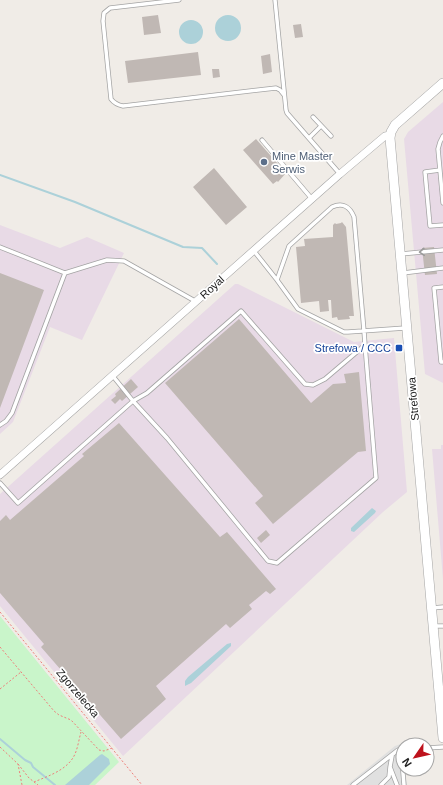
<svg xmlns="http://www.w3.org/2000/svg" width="443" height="785" font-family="Helvetica,sans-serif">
  <rect width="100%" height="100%" fill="#f0ece7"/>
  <path fill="#e8dae6" d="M443 102V383L425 374 404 139 408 132Z
    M0 225 60 248 87 237 124 253 82 340 50 327 13 422 0 434Z
    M235 284H238L354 342 394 338 407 492 383 512 123 756 0 606V494Z
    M441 445H443V579L432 449H441Z"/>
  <path fill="#c9f5ca" d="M0 616 119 762 95 785H0Z"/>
  <path fill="#e0e0e0" d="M403 743V769H405L407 785H347L395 746Z"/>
  <path fill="#acd1d9" d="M215 28a13 13 0 1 1 26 0a13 13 0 1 1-26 0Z
    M179 32a12 12 0 1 1 24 0a12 12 0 1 1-24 0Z
    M372 508 376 511 375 513 354 532 351 531V528Z
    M231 643V646L191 683 185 686V681L188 677 227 644Z
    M102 754 109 759 110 764 89 785H65L100 755Z"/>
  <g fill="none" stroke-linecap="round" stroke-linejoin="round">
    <path stroke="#acd1d9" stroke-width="2" d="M0 175 75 202 183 247 202 248 217 264
      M0 739 25 760 31 763 33 767 55 785"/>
  </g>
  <path fill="#c0b8b4" d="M158 15 161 33 144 35 142 17Z
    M301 24 303 37 295 38 293 25Z
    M198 52 201 75 128 83 125 61Z
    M270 54 272 72 263 74 261 56Z
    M212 69H219L220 77 213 78Z
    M256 139 286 173 278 182 277 181 273 184 243 150Z
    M214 168 247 207 226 225 193 187Z
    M342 222 346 227 354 316H349L350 319 338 320 337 317 332 318 331 300H328L329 311 320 312 319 301 301 303 296 247 305 246 304 239 333 237V225L335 223 336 224 341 223Z
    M434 247 437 274 425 275 422 248Z
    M0 273 44 290 0 408Z
    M239 319 311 403 333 384 346 383 344 374 359 372 366 451 358 452 273 524 255 503 263 496 165 383Z
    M131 379 138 387 122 401 120 399 115 404 111 400 116 396 115 394Z
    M119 423 220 537 227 532 276 589 270 594 266 591 249 605 252 609 230 628 226 624 156 686 166 699 121 739 41 647 44 644 0 593V521L6 515 10 520 84 456 82 454Z
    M266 530 270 535 261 543 257 538Z"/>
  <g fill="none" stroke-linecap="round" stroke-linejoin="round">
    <defs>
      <path id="service" d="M179 0 110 8 104 13 103 21 111 99C114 103 118 105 123 106L276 88 280 90 284 95
        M275 0 286 110 287 113 340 174
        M313 117 331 136
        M443 136 440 142 438 149 443 203
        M309 138 321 126
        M262 140 312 199
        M440 170 425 172 430 226 443 225
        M0 247 65 273 107 260 124 261 195 301
        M254 251 277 280
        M401 254 443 250
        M403 273 443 268
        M443 287 434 288 441 362H443
        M365 345 325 379 313 385 305 384 241 311 147 393 133 401 167 438 268 561 277 563 376 478 365 345 364 331 354 217C350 207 343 202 332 207L289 246 277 280 298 309 344 332H348L405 328
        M0 425 6 421 12 413 65 273
        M0 483 18 503 133 401 112 375
        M432 608 443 607
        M433 626H443
        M427 748 443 747
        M401 749 404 785
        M392 756 390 767 397 785
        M353 785 398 750 403 748
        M381 785 389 777 390 767"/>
      <path id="minor" d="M0 475 340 174 385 136 390 135"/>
      <path id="tertiary" d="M443 83 395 125 391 132 390 138 443 738"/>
    </defs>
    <use href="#service" stroke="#a4a4a4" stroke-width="5"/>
    <use href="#minor" stroke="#a4a4a4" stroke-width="8"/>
    <use href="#tertiary" stroke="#a4a4a4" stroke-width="10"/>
    <path stroke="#ee7f7a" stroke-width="1" stroke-dasharray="2 2" stroke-linecap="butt" d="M0 612 142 785
      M0 647 54 711 59 715 71 720 99 750 104 751 112 748
      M0 689 21 672
      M0 747 18 764 22 785
      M18 764 29 778 38 785
      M34 782C48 776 68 770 75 754 78 747 79 739 81 732"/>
    <use href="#service" stroke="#fff" stroke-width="3.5"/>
    <use href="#minor" stroke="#fff" stroke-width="7"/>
    <use href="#tertiary" stroke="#fff" stroke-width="9"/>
  </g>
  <defs><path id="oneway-chevron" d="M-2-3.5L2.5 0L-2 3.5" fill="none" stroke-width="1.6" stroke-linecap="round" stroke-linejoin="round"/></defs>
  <use stroke="#9b9b9b" href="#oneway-chevron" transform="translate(422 252) rotate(176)"/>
  <circle fill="#5c6f8a" stroke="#fff" stroke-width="1.5" cx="264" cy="162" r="4"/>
  <rect fill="#1a4fb4" stroke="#fff" stroke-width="1.5" x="395" y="344" width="8" height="8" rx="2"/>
  <g text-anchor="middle" stroke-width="3.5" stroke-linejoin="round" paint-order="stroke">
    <g font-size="11" fill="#4e5e75" stroke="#fff" text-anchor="start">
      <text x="272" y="160">Mine Master<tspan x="272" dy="13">Serwis</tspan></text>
    </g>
    <g font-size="11" fill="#202020" stroke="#fff">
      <text transform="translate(212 287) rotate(-42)" y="4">Royal</text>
      <text transform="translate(413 399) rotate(-95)" y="4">Strefowa</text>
      <text transform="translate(78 693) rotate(50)" y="4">Zgorzelecka</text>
    </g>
    <g font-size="11" fill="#164399" stroke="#fff" text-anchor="end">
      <text x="391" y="352">Strefowa / CCC</text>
    </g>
  </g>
  <g transform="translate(415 757) rotate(236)"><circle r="19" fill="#ffffff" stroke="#a6a6a6"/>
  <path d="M0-3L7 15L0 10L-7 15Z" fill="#be121c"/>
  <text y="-6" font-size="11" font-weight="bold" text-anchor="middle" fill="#202020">N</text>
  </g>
</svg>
